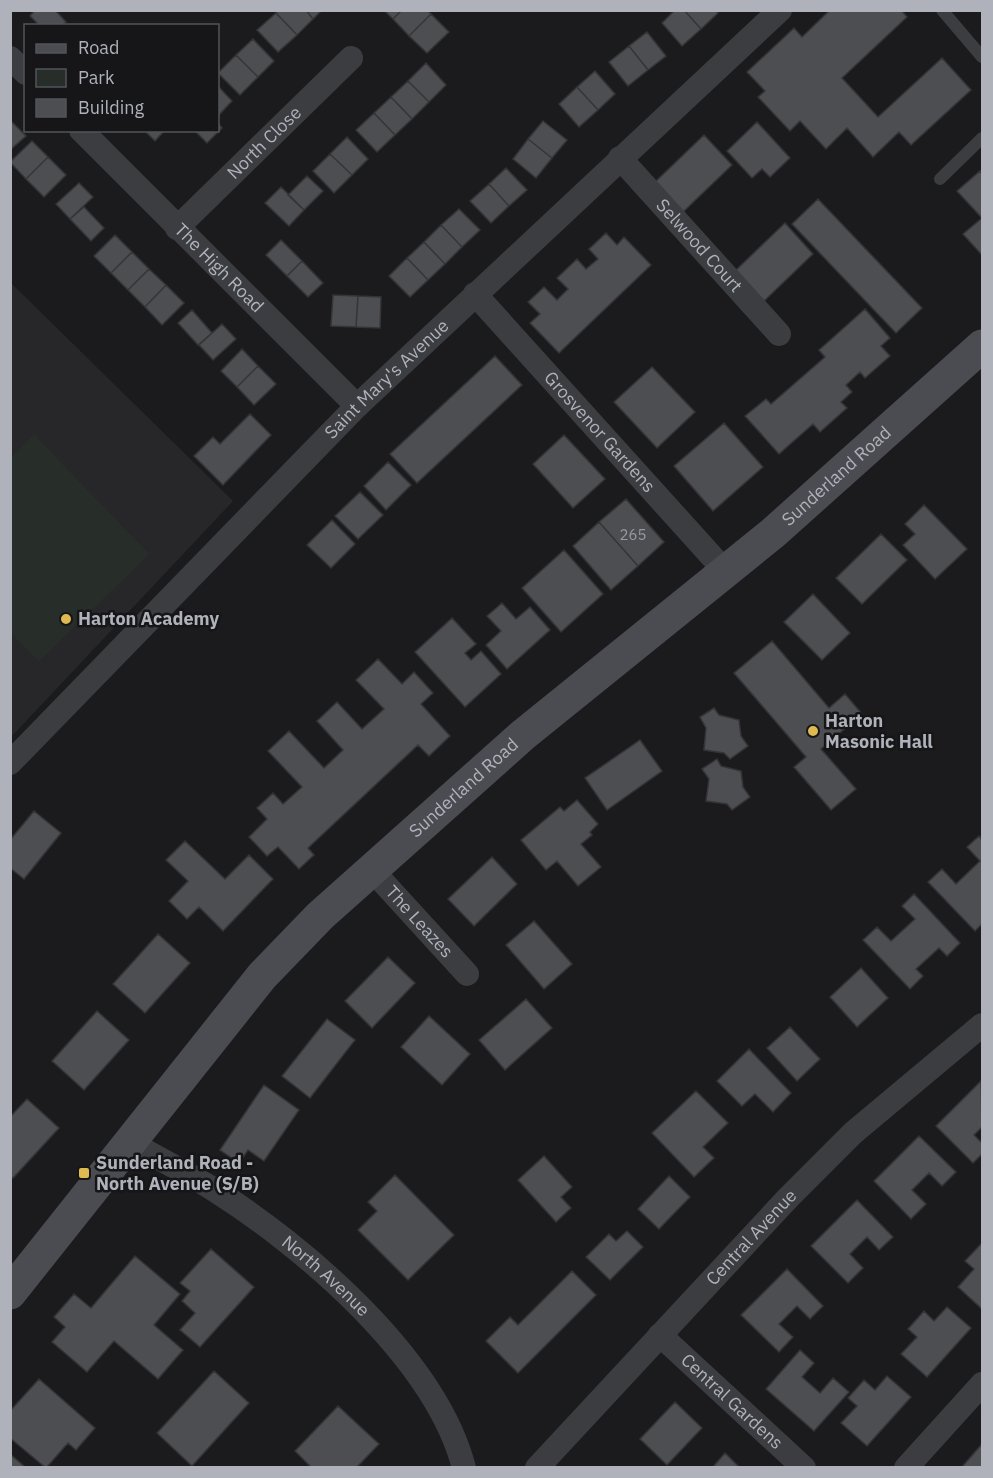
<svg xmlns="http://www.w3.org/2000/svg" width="993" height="1478" font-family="'IBM Plex Sans',sans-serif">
  <rect width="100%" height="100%" fill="#1b1b1d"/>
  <path fill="#27272a" d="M10 282 233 501 11 737H10Z"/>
  <path fill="#272e29" d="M34 435 149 554 39 661 10 632 11 458Z"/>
  <path fill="#4d4e52" stroke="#353538" stroke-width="1.5" d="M35 10H55L66 22 62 26H40L30 16Z
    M278 10H306L313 19 297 35 276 13Z
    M306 10H322L313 19Z
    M384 10H402L393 19Z
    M402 10H427L431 14 409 36 393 19Z
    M675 10H684L701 29 682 46 662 23Z
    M684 10H715L718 13 701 29Z
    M830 10H901L907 17 842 78 878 117 942 58 971 90 911 145 899 132 873 157 847 128 826 149 800 121 790 131 758 97 765 91 747 72 794 28 802 37Z
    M276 13 297 35 278 52 257 30Z
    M431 14 449 32 427 53 409 36Z
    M647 32 666 56 648 70 629 46Z
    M253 39 274 61 258 77 236 55Z
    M629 46 648 70 628 86 609 62Z
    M236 55 258 77 240 95 218 73Z
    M426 63 446 85 429 102 408 81Z
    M595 71 615 94 598 110 577 87Z
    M408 81 429 102 412 119 391 97Z
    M218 86 232 101 218 116Z
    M577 87 598 110 579 127 559 104Z
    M391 97 412 119 395 135 374 113Z
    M374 113 395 135 377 152 356 130Z
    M10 120 26 136 10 150Z
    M543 121 567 140 552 158 528 139Z
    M757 122 790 158 770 177 762 169 752 178 727 151Z
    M218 123 222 128 207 143 194 130H218Z
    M144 130H165L155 141Z
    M704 135 732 165 682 213 654 183Z
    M347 137 368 159 352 175 330 154Z
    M528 139 552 158 536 178 513 159Z
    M32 141 48 157 26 179 10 162Z
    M330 154 352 175 334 193 313 171Z
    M48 157 66 175 44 197 26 179Z
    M506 168 527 190 509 206 489 184Z
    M980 171 982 174V255L963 234 982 218 957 191Z
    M307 176 323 191 304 210 288 195Z
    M79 183 93 197 70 219 56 204Z
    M489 184 509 206 491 223 470 201Z
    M281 187 304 210 289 226 265 203Z
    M818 199 922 308 896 333 792 224Z
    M84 207 104 228 91 241 70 219Z
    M459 209 480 230 462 247 441 225Z
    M785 223 813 254 763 302 735 271Z
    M441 225 462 247 445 264 424 242Z
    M606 233 617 245 624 237 651 265 559 353 530 323 540 314 528 302 544 287 557 300 568 289 557 278 577 259 586 269 598 259 589 249Z
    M115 235 132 252 111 273 94 256Z
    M281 240 302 261 287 276 266 255Z
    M424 242 445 264 428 280 407 258Z
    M132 252 149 269 128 290 111 273Z
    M407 258 428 280 410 297 389 276Z
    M302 261 323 283 308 297 287 276Z
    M149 269 166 285 145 307 128 290Z
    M166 285 184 303 162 325 145 307Z
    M333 295 358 296 356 327 331 326Z
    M358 296 381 297 380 328 356 327Z
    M865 309 890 338 881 346 890 356 865 378 860 372 846 385 852 392 841 402 847 408 820 432 813 424 779 454 745 416 766 399 771 404 825 357 819 350Z
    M192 310 212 333 198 345 178 323Z
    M222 324 236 339 213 360 199 345Z
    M242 349 258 366 237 387 221 371Z
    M495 356 522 385 417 483 390 454Z
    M258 366 276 384 254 405 237 387Z
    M652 367 695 412 657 448 614 402Z
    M250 414 271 435 223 485 194 456 213 437 220 444Z
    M724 423 763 467 713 511 674 466Z
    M564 435 605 479 573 508 533 464Z
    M388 462 411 485 386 510 364 486Z
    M360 492 383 515 358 539 335 516Z
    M626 499 664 542 638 566 599 522Z
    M924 505 967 549 935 579 903 545 915 534 905 524Z
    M332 520 355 544 331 568 307 545Z
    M599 522 638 566 611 590 573 546Z
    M881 534 907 560 862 604 836 578Z
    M564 550 603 594 561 632 522 588Z
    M813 594 850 633 822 660 784 622Z
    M502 603 516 619 530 607 550 630 507 669 486 645 501 631 487 616Z
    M452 618 476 644 465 653 471 660 481 651 501 674 465 707 415 652Z
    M772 641 829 708 845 694 862 714 821 749 856 789 831 810 794 767 806 757 734 673Z
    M378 659 402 684 414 672 433 693 421 704 450 736 429 756 418 745 308 848 314 855 299 869 278 847 267 856 249 837 267 819 257 808 273 793 283 804 302 787 268 751 289 731 324 768 343 750 317 721 337 702 362 729 384 709 356 680Z
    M714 708 719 715 739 720 741 736 748 746 730 759 724 753 704 750 706 728 700 717Z
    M640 740 662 771 607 810 585 778Z
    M717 759 721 766 741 771 743 787 750 797 732 810 727 804 706 801 709 779 702 769Z
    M577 800 598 824 590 832 592 835 581 844 601 867 578 886 557 861 546 870 521 840 560 807 564 811Z
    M34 811 61 833 24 879 10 868V840Z
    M979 836 982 840V924L975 931 928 882 942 869 956 884 980 861 967 847Z
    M185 841 225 879 249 855 273 879 223 931 199 907 187 919 169 901 188 881 166 860Z
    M492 857 517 884 474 926 448 899Z
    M914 894 960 943 947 956 939 948 916 969 923 976 910 989 863 940 877 927 891 941 915 919 902 906Z
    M534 921 572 964 544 989 506 945Z
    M158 934 190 963 145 1013 113 984Z
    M388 957 415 983 372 1028 345 1001Z
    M861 968 888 998 857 1027 830 997Z
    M526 999 552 1028 505 1070 479 1040Z
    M97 1011 129 1040 84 1090 52 1061Z
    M429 1016 470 1054 442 1085 401 1047Z
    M327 1019 355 1040 310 1098 282 1076Z
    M790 1027 820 1059 797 1081 767 1048Z
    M749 1049 791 1093 773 1112 755 1094 742 1106 717 1081Z
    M981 1081 982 1127 974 1135 982 1143V1154L973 1163 936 1126Z
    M264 1085 299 1110 264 1161 248 1150 239 1163 220 1150Z
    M696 1091 728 1123 703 1147 714 1158 694 1177 652 1133Z
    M27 1099 59 1128 13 1178 10 1176V1117Z
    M919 1136 956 1172 942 1186 929 1173 912 1190 926 1204 911 1219 874 1181Z
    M544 1156 572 1187 561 1197 571 1208 556 1222 518 1180Z
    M395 1175 454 1235 408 1280 358 1230 377 1211 368 1202Z
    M669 1176 690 1197 659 1229 638 1209Z
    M857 1200 893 1237 879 1250 867 1237 850 1254 863 1268 848 1283 811 1246Z
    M627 1231 643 1247 610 1280 586 1257 609 1234 616 1241Z
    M981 1244 982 1245V1309L958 1287 974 1269 965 1261Z
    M211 1249 254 1287 200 1347 180 1330 195 1313 182 1301 190 1291 180 1283Z
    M135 1256 180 1294 154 1325 183 1350 158 1379 114 1341 87 1372 52 1342 65 1327 54 1317 74 1294 91 1308Z
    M787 1269 823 1306 810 1319 797 1306 779 1324 793 1337 779 1352 741 1315Z
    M572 1271 596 1295 518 1373 486 1341 510 1317 518 1325Z
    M947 1307 971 1328 927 1377 901 1354 917 1337 908 1329 924 1311 934 1321Z
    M800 1350 814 1363 802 1377 820 1393 833 1378 849 1392 814 1431 766 1389Z
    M214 1371 249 1403 192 1466 157 1433Z
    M887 1376 911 1397 867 1446 841 1423 857 1406 848 1398 864 1380 875 1390Z
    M39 1379 95 1428 76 1450 68 1443 46 1468 10 1438V1411Z
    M675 1402 702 1428 667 1465 640 1439Z
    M338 1406 379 1444 356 1468H312L295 1451Z
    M982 1444V1468H961Z
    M725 1453 740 1468H712Z
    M10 1454 25 1467 24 1468H10Z"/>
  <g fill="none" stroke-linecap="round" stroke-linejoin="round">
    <path stroke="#3c3d41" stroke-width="12" d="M942 10 982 57
      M940 179 982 138"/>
    <g stroke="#3c3d41" stroke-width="24">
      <path d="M10 58 26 73"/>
      <path id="s1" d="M81 130 357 406"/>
      <path id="s2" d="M620 158 779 334"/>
      <path id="s3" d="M177 228 351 58"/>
      <path id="s4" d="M475 294 725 571"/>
      <path id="s5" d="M10 763 357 406 780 10"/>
      <path id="s6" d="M372 870 467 974"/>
      <path id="s7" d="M130 1142C157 1158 186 1172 213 1189 305 1247 436 1359 464 1468"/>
      <path id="s8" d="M660 1335 804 1468"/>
      <path id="s9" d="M537 1468 788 1198 853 1133 982 1025"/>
      <path d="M906 1468 982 1384"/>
    </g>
    <path stroke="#4a4c51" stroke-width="33" id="s10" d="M10 1293 262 976 320 916 523 735 773 533 982 346"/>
  </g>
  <g fill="#deba51" stroke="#161618" stroke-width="2">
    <circle cx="66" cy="619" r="6"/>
    <circle cx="813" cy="731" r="6"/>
    <rect x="78" y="1167" width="12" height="12" rx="3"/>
  </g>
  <g text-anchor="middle" stroke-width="5" stroke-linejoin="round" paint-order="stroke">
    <g font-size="15" fill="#9699a1">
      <text x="633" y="540">265</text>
    </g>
    <g font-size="18" fill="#afb2bb" stroke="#161618">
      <text dy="6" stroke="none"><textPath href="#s3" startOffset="122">North Close</textPath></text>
      <text dy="6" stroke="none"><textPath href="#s2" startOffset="118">Selwood Court</textPath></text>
      <text dy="6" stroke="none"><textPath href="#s1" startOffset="195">The High Road</textPath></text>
      <text dy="6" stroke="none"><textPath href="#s5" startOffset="538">Saint Mary's Avenue</textPath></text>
      <text dy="6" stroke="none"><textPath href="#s4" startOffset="186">Grosvenor Gardens</textPath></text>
      <text dy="6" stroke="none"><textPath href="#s10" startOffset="1167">Sunderland Road</textPath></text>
      <text dy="6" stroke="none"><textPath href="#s10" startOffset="681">Sunderland Road</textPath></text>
      <text dy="6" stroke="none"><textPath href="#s6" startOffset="70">The Leazes</textPath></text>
      <text dy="6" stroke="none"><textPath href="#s9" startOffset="315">Central Avenue</textPath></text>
      <text dy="6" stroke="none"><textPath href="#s7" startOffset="238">North Avenue</textPath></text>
      <text dy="6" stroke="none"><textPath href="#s8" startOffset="98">Central Gardens</textPath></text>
    </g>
    <g font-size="18" font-weight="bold" fill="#afb2bb" stroke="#161618" text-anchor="start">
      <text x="78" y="625">Harton Academy</text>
      <text x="825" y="727">Harton<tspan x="825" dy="21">Masonic Hall</tspan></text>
      <text x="96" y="1169">Sunderland Road -<tspan x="96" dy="21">North Avenue (S/B)</tspan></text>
    </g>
  </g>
  <rect width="993" height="1478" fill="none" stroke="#afb2bb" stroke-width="24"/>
  <rect x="24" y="24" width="195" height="108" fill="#161618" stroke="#535459" stroke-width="1.5"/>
  <rect x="36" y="44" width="30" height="9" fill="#4a4c51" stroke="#535459" stroke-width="1.5"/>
  <text x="78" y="54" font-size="18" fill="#afb2bb">Road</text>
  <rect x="36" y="69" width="30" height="18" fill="#272e29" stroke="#535459" stroke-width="1.5"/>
  <text x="78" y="84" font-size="18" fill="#afb2bb">Park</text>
  <rect x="36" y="99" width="30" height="18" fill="#4d4e52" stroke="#535459" stroke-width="1.5"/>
  <text x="78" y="114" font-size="18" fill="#afb2bb">Building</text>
</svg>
